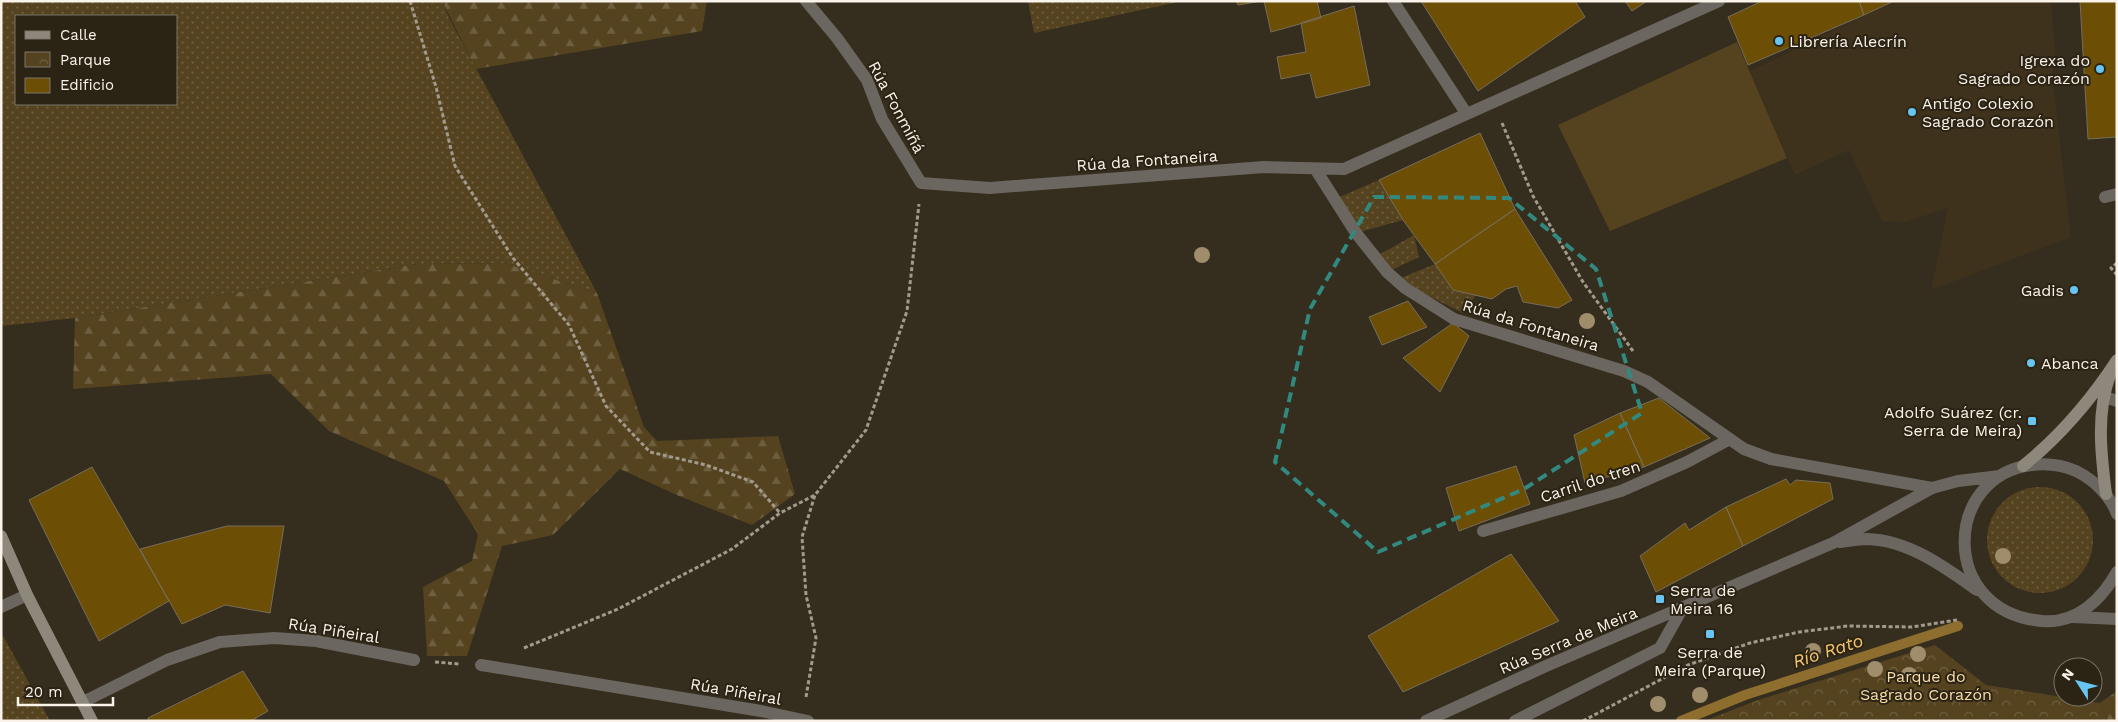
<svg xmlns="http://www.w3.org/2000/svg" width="2118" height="722" font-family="'Work Sans',sans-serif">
  <defs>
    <pattern id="grass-dots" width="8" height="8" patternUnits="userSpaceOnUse" patternTransform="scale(1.25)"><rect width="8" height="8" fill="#554320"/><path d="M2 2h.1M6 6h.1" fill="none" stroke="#6e5f40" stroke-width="1.8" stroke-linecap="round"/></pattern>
    <pattern id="forest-firs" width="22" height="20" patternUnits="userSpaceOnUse" patternTransform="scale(1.25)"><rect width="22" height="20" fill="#554320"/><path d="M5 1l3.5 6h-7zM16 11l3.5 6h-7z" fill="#6e5f40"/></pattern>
    <pattern id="park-crowns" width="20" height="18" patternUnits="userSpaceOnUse" patternTransform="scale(1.25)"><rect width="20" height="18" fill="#554320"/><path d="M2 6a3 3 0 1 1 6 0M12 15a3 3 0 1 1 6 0" fill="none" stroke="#6e5f40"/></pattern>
  </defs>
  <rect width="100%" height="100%" fill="#352d1e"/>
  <path fill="#3e321d" d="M1895 1H2051L2056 60 2052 74 2071 237 1931 290 1948 208 1905 222 1882 221 1849 150 1795 175 1750 71Z"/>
  <path fill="url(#grass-dots)" fill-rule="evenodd" d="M1 1H442L449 18 597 293 504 263 417 264 75 318 1 326ZM16 16H176V104H16Z
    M1028 1H1183L1034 33Z
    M1379 180 1403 220 1356 233 1335 199Z
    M1414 235 1419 257 1387 272 1375 257Z
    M1435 264 1453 290 1476 295 1463 313 1396 280Z
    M1987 540a53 53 0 1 1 106 0a53 53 0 1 1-106 0Z
    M1 632 50 721H1Z"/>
  <path fill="url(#forest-firs)" d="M442 1H707L702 31 476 69Z
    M504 263 597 293 644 427 657 441 778 436 795 494 752 525 679 496 620 469 553 535 502 546 467 656H427L423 587 472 561 478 534 444 481 329 431 271 374 73 389 75 318 417 264Z
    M2117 691V721H2108L2100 703Z"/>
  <path fill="url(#park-crowns)" d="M1935 645 1986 685 2100 703 2108 721H1704L1758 700Z"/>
  <path fill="#554320" d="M1737 42 1787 158 1610 231 1558 125Z"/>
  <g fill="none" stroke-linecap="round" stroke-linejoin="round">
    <path stroke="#8e6e2f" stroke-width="10" d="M1681 721 1745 695 1958 626"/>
  </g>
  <path fill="#6c4e04" stroke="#776d5c" d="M1236 1H1262L1238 5Z
    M1264 1H1317L1321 18 1271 32Z
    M1421 1H1575L1585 17 1478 91Z
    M1625 1H1647L1632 11Z
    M1762 1H1859L1864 15 1748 65 1728 17Z
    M1859 1H1894L1864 15Z
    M2080 1H2117V137L2088 139Z
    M1354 6 1370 85 1316 98 1310 73 1281 79 1277 57 1306 52 1301 23Z
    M1480 133 1515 209 1435 264 1403 220 1379 180Z
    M1515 209 1572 300 1558 308 1523 302 1517 286 1506 289 1492 299 1453 290 1435 264Z
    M1408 301 1427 327 1382 345 1369 317Z
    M1453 323 1469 336 1440 392 1403 358Z
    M1659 398 1710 438 1644 467 1620 413Z
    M1620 413 1644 467 1585 483 1574 435Z
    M1516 466 1530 504 1459 531 1446 488Z
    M92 467 169 601 99 641 29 500Z
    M1786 479 1790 485 1796 480 1830 483 1833 499 1743 546 1726 507Z
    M1726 507 1743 546 1656 592 1640 556 1685 523 1689 530Z
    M227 526H284L270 613 225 605 182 624 140 549Z
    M1511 554 1559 621 1403 692 1368 636Z
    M243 671 268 711 251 721H149L148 718Z"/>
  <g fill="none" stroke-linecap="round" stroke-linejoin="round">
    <path stroke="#a19a8d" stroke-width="3" stroke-dasharray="4 2.5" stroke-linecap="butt" d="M410 1 436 87 455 166 513 258 569 325 606 406 650 452 706 465 753 482 780 513
      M1502 123 1533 196 1583 282 1633 351
      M2117 263 2111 268 2117 275
      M524 648 618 609 732 549 780 513 815 495 866 430 907 311 919 204
      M435 662 459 664
      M806 697 816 638 806 595 802 537 815 495
      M1583 721 1688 665 1750 643 1799 632 1848 626 1912 627 1957 620"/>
    <path stroke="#6b6760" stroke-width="12" d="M1515 721 1660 648 1682 609"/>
    <path stroke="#6b6760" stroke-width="12" d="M2105 197 2117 194"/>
    <path stroke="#6b6760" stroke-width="12" d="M806 1 837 38 867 80 882 119 921 183 990 188 1264 167 1344 169 1719 1
      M1393 1 1466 113
      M1316 170 1356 233 1387 272 1405 288 1454 319 1624 371 1648 382 1744 449 1771 459 1932 488
      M2105 397 2117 401
      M1483 531 1621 491 1687 462 1730 439
      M1 607 27 595
      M481 665 761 711 808 721
      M83 702 167 660 220 642 274 638 316 641 414 660"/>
    <path stroke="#6b6760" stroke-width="12" d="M2117 514C2110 495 2094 480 2076 471 2062 465 2048 463 2032 465 1943 475 1938 612 2042 621 2077 624 2102 599 2117 572
      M1840 542C1849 541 1858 539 1867 539 1908 540 1945 567 1977 590
      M2073 617 2117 619
      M1426 721 1546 666 1833 543 1932 488 1958 481 2000 476"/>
    <path stroke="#8e877b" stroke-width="12" d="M2023 466C2060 436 2091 400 2117 360
      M2106 494C2101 455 2096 413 2110 375
      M1 536 27 595 92 721"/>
  </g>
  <g fill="#a08d6b">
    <circle cx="1202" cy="255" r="8"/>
    <circle cx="1587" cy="321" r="8"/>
    <circle cx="2003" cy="556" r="8"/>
    <circle cx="1813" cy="651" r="8"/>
    <circle cx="1918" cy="654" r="8"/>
    <circle cx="1875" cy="669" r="8"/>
    <circle cx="1909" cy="675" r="8"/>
    <circle cx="1700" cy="695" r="8"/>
    <circle cx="1658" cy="704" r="8"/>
  </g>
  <path fill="none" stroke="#328980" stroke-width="4" stroke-dasharray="10 6" stroke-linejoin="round" d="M1374 197 1509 198 1596 269 1642 413 1524 489 1378 552 1275 462 1310 309Z"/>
  <g fill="#68c4f0" stroke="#2b2314" stroke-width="2">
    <circle cx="1779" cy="41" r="5"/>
    <circle cx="2100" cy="69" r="5"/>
    <circle cx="1912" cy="112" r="5"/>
    <circle cx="2074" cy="290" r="5"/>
    <circle cx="2031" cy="363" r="5"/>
    <rect x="2027" y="416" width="10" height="10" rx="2.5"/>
    <rect x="1655" y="594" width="10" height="10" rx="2.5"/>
    <rect x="1705" y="629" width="10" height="10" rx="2.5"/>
  </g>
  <g text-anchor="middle" stroke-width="4" stroke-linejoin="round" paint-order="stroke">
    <g font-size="16" fill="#f9f3e9" stroke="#2b2314" text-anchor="start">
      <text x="1789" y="47">Librería Alecrín</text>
      <text x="2090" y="66" text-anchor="end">Igrexa do<tspan x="2090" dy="18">Sagrado Corazón</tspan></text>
      <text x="1922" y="109">Antigo Colexio<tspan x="1922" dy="18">Sagrado Corazón</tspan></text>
      <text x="2064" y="296" text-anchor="end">Gadis</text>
      <text x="2041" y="369">Abanca</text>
      <text x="2022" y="418" text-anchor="end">Adolfo Suárez (cr.<tspan x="2022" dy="18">Serra de Meira)</tspan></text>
      <text x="1670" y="596">Serra de<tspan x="1670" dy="18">Meira 16</tspan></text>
      <text x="1710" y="658" text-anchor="middle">Serra de<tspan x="1710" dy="18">Meira (Parque)</tspan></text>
    </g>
    <g font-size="16" fill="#f9f3e9" stroke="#2b2314">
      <text transform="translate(897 107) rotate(62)" y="6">Rúa Fonmiñá</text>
      <text transform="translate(1147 160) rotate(-4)" y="6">Rúa da Fontaneira</text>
      <text transform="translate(1531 325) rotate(17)" y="6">Rúa da Fontaneira</text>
      <text transform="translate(1590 481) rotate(-18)" y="6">Carril do tren</text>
      <text transform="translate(334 630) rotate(9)" y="6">Rúa Piñeiral</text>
      <text transform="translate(1568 640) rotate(-23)" y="6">Rúa Serra de Meira</text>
      <text transform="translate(736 691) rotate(10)" y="6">Rúa Piñeiral</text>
    </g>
    <g font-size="16" fill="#f8dcaa" stroke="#2b2314">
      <text x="1926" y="682">Parque do<tspan x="1926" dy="18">Sagrado Corazón</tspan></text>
    </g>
    <g font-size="18" font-style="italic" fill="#f7c870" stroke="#2b2314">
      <text transform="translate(1828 651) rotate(-18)" y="6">Río Rato</text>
    </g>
  </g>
  <rect width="2118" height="722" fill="none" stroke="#f9f3e9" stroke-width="5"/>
  <rect x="15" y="15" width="162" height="90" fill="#2b2314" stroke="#7d7669"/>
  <rect x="25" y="31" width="25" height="8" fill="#8e877b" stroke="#7d7669"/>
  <text x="60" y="40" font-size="15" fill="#f9f3e9">Calle</text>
  <rect x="25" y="52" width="25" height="15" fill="url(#park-crowns)" stroke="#7d7669"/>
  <text x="60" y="65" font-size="15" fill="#f9f3e9">Parque</text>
  <rect x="25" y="78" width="25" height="15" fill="#6c4e04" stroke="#7d7669"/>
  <text x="60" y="90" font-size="15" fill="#f9f3e9">Edificio</text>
  <g transform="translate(2078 682) rotate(306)"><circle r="24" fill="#2b2314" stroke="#7d7669"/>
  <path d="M0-4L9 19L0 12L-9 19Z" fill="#68c4f0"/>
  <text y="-8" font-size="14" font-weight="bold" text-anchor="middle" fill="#f9f3e9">N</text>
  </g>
  <path d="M18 697v8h95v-8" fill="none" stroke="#f9f3e9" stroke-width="2.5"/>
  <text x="25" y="697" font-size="15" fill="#f9f3e9" stroke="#2b2314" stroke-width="4" paint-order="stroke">20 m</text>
</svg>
